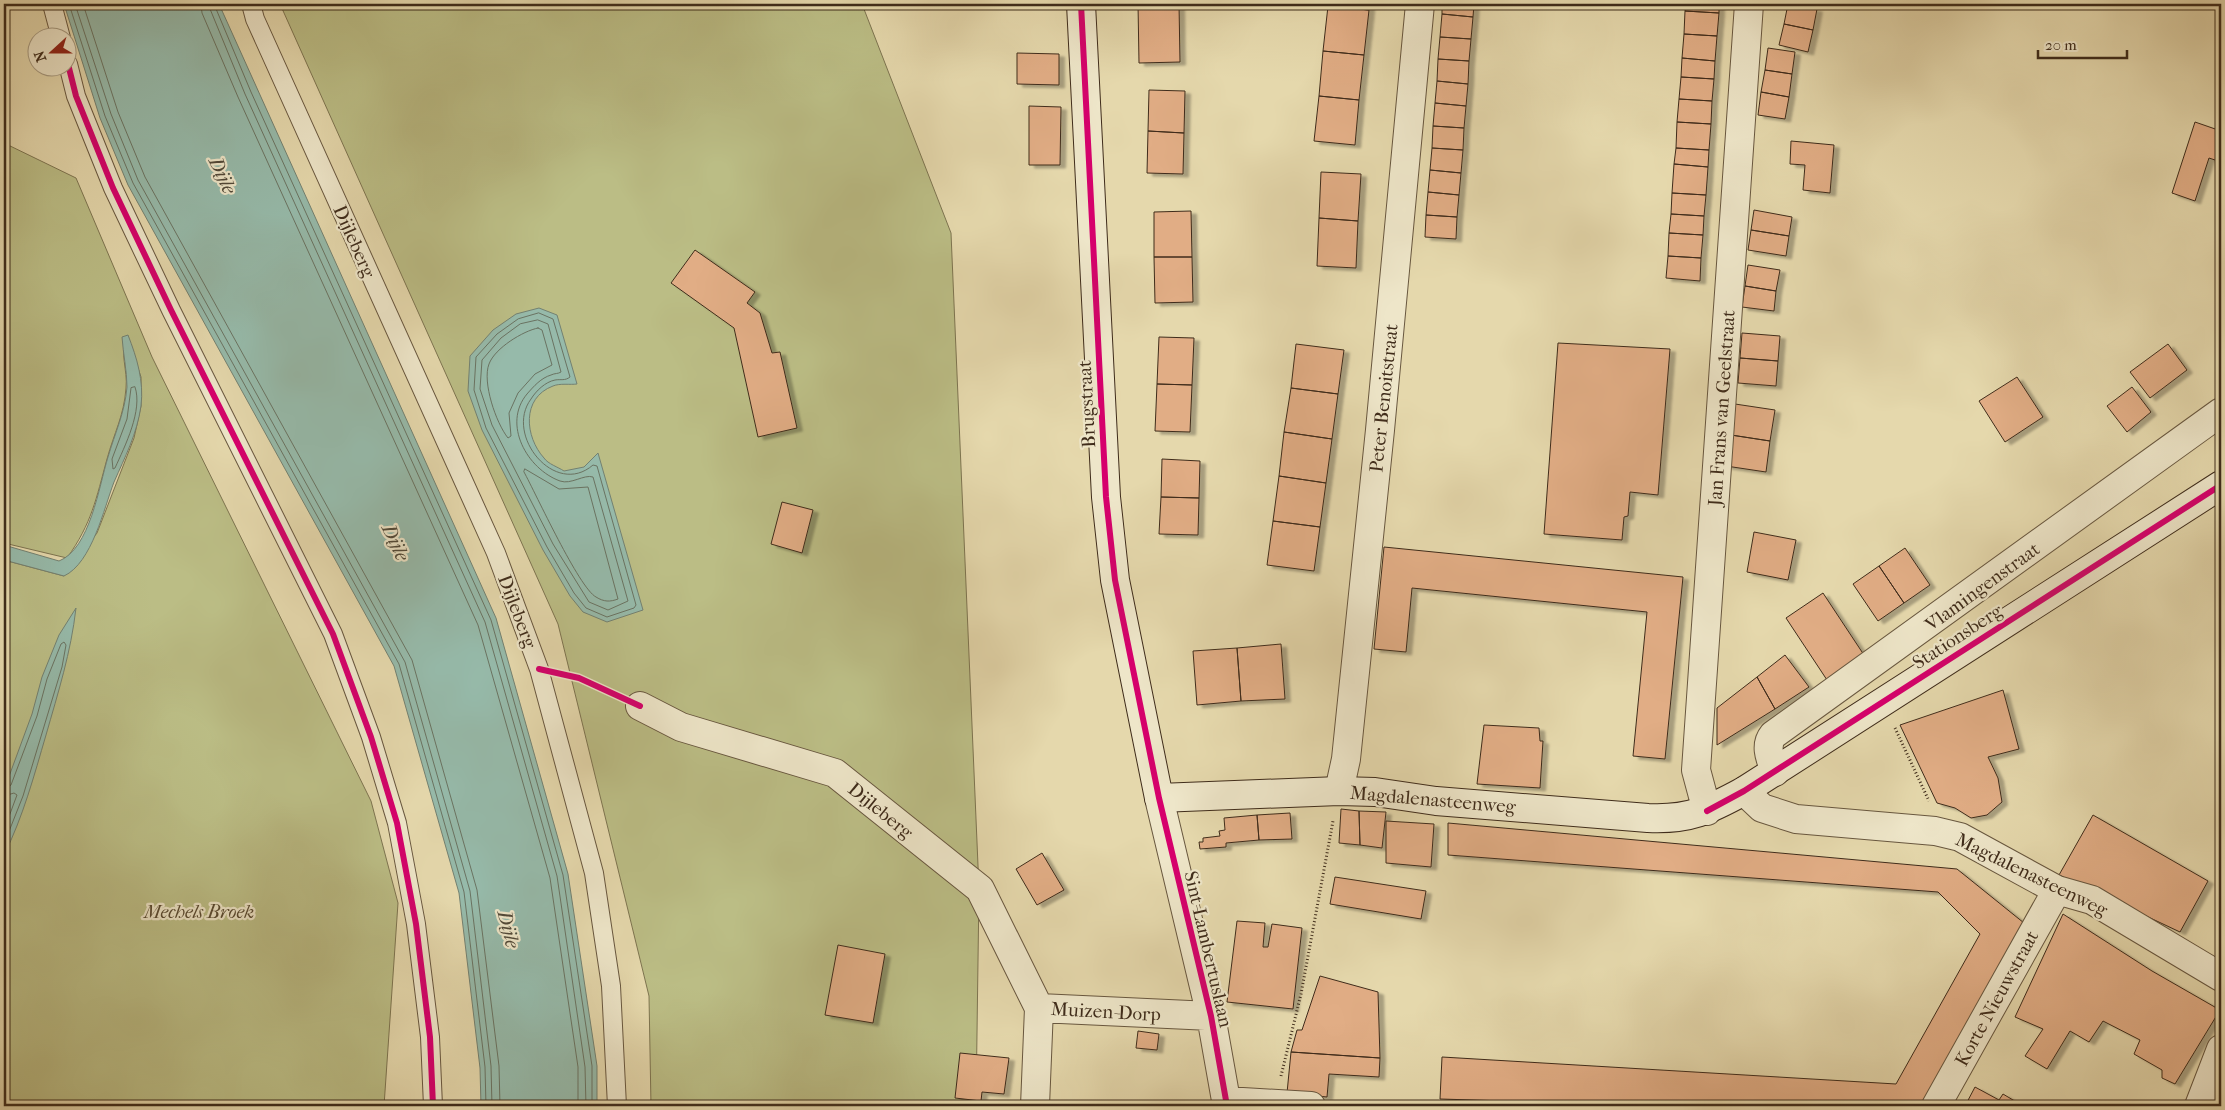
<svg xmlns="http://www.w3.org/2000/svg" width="2225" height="1110" font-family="'IM FELL French Canon',serif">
  <defs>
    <filter id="shadow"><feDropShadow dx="5.5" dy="3" stdDeviation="1" flood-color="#0004"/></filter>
  </defs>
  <rect width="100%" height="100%" fill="#e5d8ac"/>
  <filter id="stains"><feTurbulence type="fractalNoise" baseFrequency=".004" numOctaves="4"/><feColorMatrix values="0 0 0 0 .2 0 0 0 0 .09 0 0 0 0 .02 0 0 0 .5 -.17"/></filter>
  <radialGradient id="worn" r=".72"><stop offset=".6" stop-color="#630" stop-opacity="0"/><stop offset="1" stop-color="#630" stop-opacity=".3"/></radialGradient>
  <path fill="#bbbd85" stroke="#7d7450" d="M280 4H862L951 233 979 889 976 1106H651L649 996 558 624Z
    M4 143 76 178 152 357 371 801 398 903 384 1106H4V560L64 576 97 533 134 438 141 406V377L127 336C119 353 128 370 126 388 124 416 114 433 107 459 96 499 92 523 67 558L4 543Z"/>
  <path fill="#96baaa" stroke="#738171" d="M64 4H219L496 618 568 874 597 1066V1106H481L480 1068 459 893 394 666 128 185 100 118Z
    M539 308 557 315 577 384C570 385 560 383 553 386 521 398 525 437 544 458 548 464 558 467 564 471L584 467 598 453 643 610 607 622 583 612 570 596 543 550 482 430 468 391 470 356 493 330 516 314Z
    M128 335C137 358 144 381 141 406 137 434 125 457 114 482 104 508 92 563 64 576L4 560V545L59 561C90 549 99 486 108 457 115 433 125 412 127 387 127 371 123 353 122 337Z
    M76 608C71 652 58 693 46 735 34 776 23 817 4 855V790L32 714 42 677 59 635Z"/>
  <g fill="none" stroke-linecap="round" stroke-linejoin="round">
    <path stroke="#6a7362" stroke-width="1" d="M69 4 105 116 133 183 399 664 464 892 485 1067 486 1106
      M75 4 111 114 138 180 405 662 470 891 491 1066 492 1106
      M83 4 118 112 145 177 412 660 477 890 499 1066 500 1106
      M201 4 202 13 238 97 478 625 550 878 578 1067V1106
      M208 4 245 94 485 622 557 876 585 1067 586 1106
      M214 4 251 92 491 620 563 875 592 1066V1106
      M539 313 553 319 570 377C565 381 561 379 555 380 545 382 536 391 531 399 504 435 555 498 593 465L597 466 636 605 634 608 607 617 586 608 574 593 547 547 486 428 474 390 476 357 497 334 518 319Z
      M538 320 548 324 561 372C558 374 555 373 551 375 541 378 534 386 527 394 502 424 527 469 560 481 571 485 584 474 593 477L628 601 608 610 589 602 553 544 492 425 480 389 482 360 501 338 520 324Z
      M538 328 542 330 552 365 535 374 518 393 509 413 511 436 508 438C496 423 482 382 489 364 495 348 523 331 538 328Z
      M135 387C143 410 125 446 115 468L113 469 112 459 127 419 131 388Z
      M525 469 559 489 588 487 618 599C610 602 604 602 596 597 579 588 536 494 524 472Z
      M4 789 11 785 37 716 47 679 61 644 64 642 66 645 62 667 23 796 4 844
      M4 796 14 793 17 795 4 830"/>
  </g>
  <path fill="#e1ad85" stroke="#3f2c1b" filter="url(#shadow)" d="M1138 4H1179L1180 62 1139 63Z
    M1328 4H1369V10L1328 6Z
    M1442 4H1474L1473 17 1442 14Z
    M1686 4H1719V13L1685 11Z
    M1788 4 1817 9 1813 30 1784 24Z
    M1328 6 1369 10 1364 55 1323 51Z
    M1685 11 1719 13 1717 36 1684 34Z
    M1442 14 1473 17 1471 39 1440 37Z
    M1784 24 1813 30 1808 52 1779 45Z
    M1684 34 1717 36 1715 61 1682 58Z
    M1440 37 1471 39 1469 61 1438 59Z
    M1768 48 1795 52 1792 74 1765 70Z
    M1323 51 1364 55 1359 100 1319 96Z
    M1017 53 1059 54V85L1017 84Z
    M1682 58 1715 61 1714 79 1681 77Z
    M1438 59 1469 61 1468 84 1437 81Z
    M1765 70 1792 74 1789 97 1761 92Z
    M1681 77 1714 79 1712 101 1679 99Z
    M1437 81 1468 84 1466 106 1435 103Z
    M1149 90 1185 91 1184 133 1148 131Z
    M1761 92 1789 97 1785 119 1758 115Z
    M1319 96 1359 100 1355 145 1314 141Z
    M1679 99 1712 101 1711 124 1677 122Z
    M1435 103 1466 106 1464 128 1433 126Z
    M1029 106 1061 107 1060 165H1029Z
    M1677 122 1711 124 1709 150 1676 148Z
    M2195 122 2221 131V162L2209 158 2195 201 2172 193Z
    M1433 126 1464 128 1463 150 1432 148Z
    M1148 131 1184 133 1183 174 1147 173Z
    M1791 141 1834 145 1830 193 1803 190 1805 165 1790 164Z
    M1432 148 1463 150 1461 173 1430 170Z
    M1676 148 1709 150 1708 167 1674 164Z
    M1674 164 1708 167 1706 195 1672 193Z
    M1430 170 1461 173 1459 195 1428 192Z
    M1321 172 1361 174 1358 221 1319 218Z
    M1428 192 1459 195 1457 217 1426 215Z
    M1672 193 1706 195 1704 216 1671 214Z
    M1754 210 1792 217 1789 236 1751 230Z
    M1191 211 1192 257H1154V212Z
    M1671 214 1704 216 1703 235 1669 233Z
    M1426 215 1457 217 1456 239 1425 237Z
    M1319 218 1358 221 1356 268 1317 266Z
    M1751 230 1789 236 1786 256 1748 250Z
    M1669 233 1703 235 1701 258 1668 256Z
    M695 250 755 292 747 303 760 313 772 353 780 352 797 428 758 437 734 328 671 283Z
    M1668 256 1701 258 1700 281 1666 278Z
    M1154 257H1192L1193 302 1155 303Z
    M1748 265 1780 270 1776 291 1745 286Z
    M1745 286 1776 291 1774 311 1742 307Z
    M1742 333 1780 336 1778 361 1740 358Z
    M1159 337 1194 338 1192 385 1157 384Z
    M1558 343 1670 349 1658 495 1630 492 1628 516 1624 517 1622 540 1544 534Z
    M1296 344 1344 350 1338 394 1291 388Z
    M2168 344 2187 370 2150 398 2130 372Z
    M1740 358 1778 361 1776 386 1738 383Z
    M2017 377 2043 417 2005 442 1979 401Z
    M1157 384 1192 385 1190 432 1155 431Z
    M2132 387 2151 412 2127 432 2107 406Z
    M1291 388 1338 394 1332 439 1284 432Z
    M1735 404 1775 410 1770 441 1731 435Z
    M1284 432 1332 439 1326 483 1279 476Z
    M1731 435 1770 441 1766 472 1726 466Z
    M1162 459 1200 461 1199 498 1161 497Z
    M1279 476 1326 483 1320 527 1273 521Z
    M1161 497 1199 498 1198 535 1159 534Z
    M782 502 813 510 802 553 771 544Z
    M1273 521 1320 527 1314 571 1267 565Z
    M1754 532 1796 540 1788 580 1747 572Z
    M1384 547 1683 577 1665 759 1633 756 1647 612 1412 588 1406 652 1374 649Z
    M1905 548 1930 585 1904 603 1879 566Z
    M1879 566 1904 603 1878 621 1853 584Z
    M1823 593 1864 655 1827 680 1786 618Z
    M1281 644 1285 699 1241 701 1237 648Z
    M1237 648 1241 701 1197 705 1193 651Z
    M1785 655 1809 687 1775 709 1757 677Z
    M1757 677 1775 709 1717 745V708Z
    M2003 690 2019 749 1988 757 1998 778 2002 802 1987 815 1971 818 1955 808 1937 803 1900 725Z
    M1484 725 1539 728 1540 741H1543L1540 788 1477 784Z
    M1341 809 1359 811 1360 845 1339 843Z
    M1359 811 1386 812 1382 848 1360 845Z
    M1290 813 1292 839 1259 840 1257 815Z
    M1257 815 1259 840 1226 843V847L1200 849 1199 842H1203V838L1220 836 1219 831 1225 830 1224 818Z
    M2093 815 2208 881 2180 932 2059 875Z
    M1386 821 1434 824 1431 867 1386 863Z
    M1448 823 1957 869 2024 923 1927 1106H1669L1440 1099 1442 1057 1896 1084 1980 934 1938 892 1448 855Z
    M1042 853 1064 890 1037 905 1016 869Z
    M1335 877 1426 891 1421 919 1330 904Z
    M2063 914 2152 971 2220 1010 2175 1084 2162 1078V1070L2134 1054 2140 1040 2103 1021 2089 1042 2070 1031 2047 1069 2025 1056 2043 1029 2015 1017Z
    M1237 921 1265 923 1263 947H1268L1272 924 1302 928 1293 1009 1227 1002Z
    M838 945 885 954 873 1023 825 1015Z
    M1320 976 1378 992 1380 1058 1291 1052 1297 1030H1302Z
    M1138 1031 1159 1034 1157 1050 1136 1048Z
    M1291 1052 1380 1058 1379 1077 1329 1074 1327 1097 1287 1093Z
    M960 1053 1009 1058 1004 1094 982 1092 981 1101 955 1098Z
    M1975 1087 1999 1100 2003 1094 2023 1106H1965Z"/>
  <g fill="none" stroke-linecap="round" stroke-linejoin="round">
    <defs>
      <path id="lane" d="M52 4 61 38
        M251 4 255 19 496 553 539 669 594 873 611 986 617 1106
        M68 64 76 96 113 188 171 310 333 634 371 737 397 823 416 924 430 1037 433 1106"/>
      <path id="street" d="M640 706 681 727 835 773 980 889 1039 1008
        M1775 772C1771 760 1764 746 1773 735L2221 412
        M1339 791 1346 759 1380 430 1420 4
        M1744 791 1762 808 1796 819 1935 831 1960 837 2057 890 2092 900 2221 977
        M1159 798 1211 1016 1227 1106
        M1707 811 1696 770 1749 4
        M1226 1101 1311 1106
        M1035 1106 1039 1008 1211 1016
        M1936 1106 2057 890
        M2199 1106 2221 1049"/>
      <path id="secondary" d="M1081 4 1106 497 1115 580 1159 798 1339 791 1375 792 1436 801 1648 818C1690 820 1709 810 1744 791L2221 485"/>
    </defs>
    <use href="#lane" stroke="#68573f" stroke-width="20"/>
    <use href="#street" stroke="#68573f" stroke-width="30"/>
    <use href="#secondary" stroke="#3f2c1b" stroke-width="30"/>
    <path stroke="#3f2c1b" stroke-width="3" stroke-dasharray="1 2.5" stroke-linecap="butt" d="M1895 728 1929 801
      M1281 1076 1301 994 1333 821"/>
    <use href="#lane" stroke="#eee6c9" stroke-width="18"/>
    <use href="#street" stroke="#eee6c9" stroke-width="28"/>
    <use href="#secondary" stroke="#eee6c9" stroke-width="28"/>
    <defs>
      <path id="cycleway" d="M1081 4 1106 497 1115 580 1159 798 1211 1016 1227 1106
        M68 64 76 96 113 188 171 310 333 634 371 737 397 823 416 924 430 1037 433 1106
        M539 669 579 678 640 706
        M1707 811 1744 791 2221 485"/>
    </defs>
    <use href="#cycleway" stroke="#eee6c9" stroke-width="9"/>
    <use href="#cycleway" stroke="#d6006c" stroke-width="6"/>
  </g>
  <g text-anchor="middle" stroke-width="4.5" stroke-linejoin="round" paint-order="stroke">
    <g font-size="19" fill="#3f2c1b" stroke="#eee6c9">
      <text transform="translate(355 241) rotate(66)" y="7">Dijleberg</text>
      <text transform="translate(1383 398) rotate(-84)" y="7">Peter Benoitstraat</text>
      <text transform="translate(1086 404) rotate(-93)" y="7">Brugstraat</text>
      <text transform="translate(1721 408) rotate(-86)" y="7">Jan Frans van Geelstraat</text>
      <text transform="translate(1982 586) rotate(-36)" y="7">Vlamingenstraat</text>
      <text transform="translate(518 611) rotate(69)" y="7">Dijleberg</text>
      <text transform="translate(1957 636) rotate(-33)" y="7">Stationsberg</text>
      <text transform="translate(1433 799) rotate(5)" y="7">Magdalenasteenweg</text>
      <text transform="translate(881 810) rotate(39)" y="7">Dijleberg</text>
      <text transform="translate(2032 874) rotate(26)" y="7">Magdalenasteenweg</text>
      <text transform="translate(1209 949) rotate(77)" y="7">Sint-Lambertuslaan</text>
      <text transform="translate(1996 998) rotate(-61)" y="7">Korte Nieuwstraat</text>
      <text transform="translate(1106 1011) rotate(3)" y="7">Muizen-Dorp</text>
    </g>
    <g font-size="19" font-style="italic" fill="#584930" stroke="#eee6c9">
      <text x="199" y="918">Mechels Broek</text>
    </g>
    <g font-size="20" font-style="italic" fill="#504838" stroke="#eee6c9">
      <text transform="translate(223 175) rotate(65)" y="7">Dijle</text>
      <text transform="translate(396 542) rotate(65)" y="7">Dijle</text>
      <text transform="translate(509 929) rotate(76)" y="7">Dijle</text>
    </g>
  </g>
  <rect width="2225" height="1110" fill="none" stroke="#e5d8ac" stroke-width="20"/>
  <rect x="5" y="5" width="2215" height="1100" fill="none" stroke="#3f2c1b" stroke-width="2.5"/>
  <rect x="10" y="10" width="2205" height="1090" fill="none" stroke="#3f2c1b"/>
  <g transform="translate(52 52) rotate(249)"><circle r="24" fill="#eee6c9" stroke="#a89c83"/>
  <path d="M0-4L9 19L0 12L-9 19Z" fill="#8f2418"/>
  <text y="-8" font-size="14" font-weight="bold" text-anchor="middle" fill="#3f2c1b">N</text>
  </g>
  <path d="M2038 50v8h89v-8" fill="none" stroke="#3f2c1b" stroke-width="2.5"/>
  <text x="2045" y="50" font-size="15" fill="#3f2c1b" stroke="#eee6c9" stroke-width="4" paint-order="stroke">20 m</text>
  <rect width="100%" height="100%" filter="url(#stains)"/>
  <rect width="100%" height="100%" fill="url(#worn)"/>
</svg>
